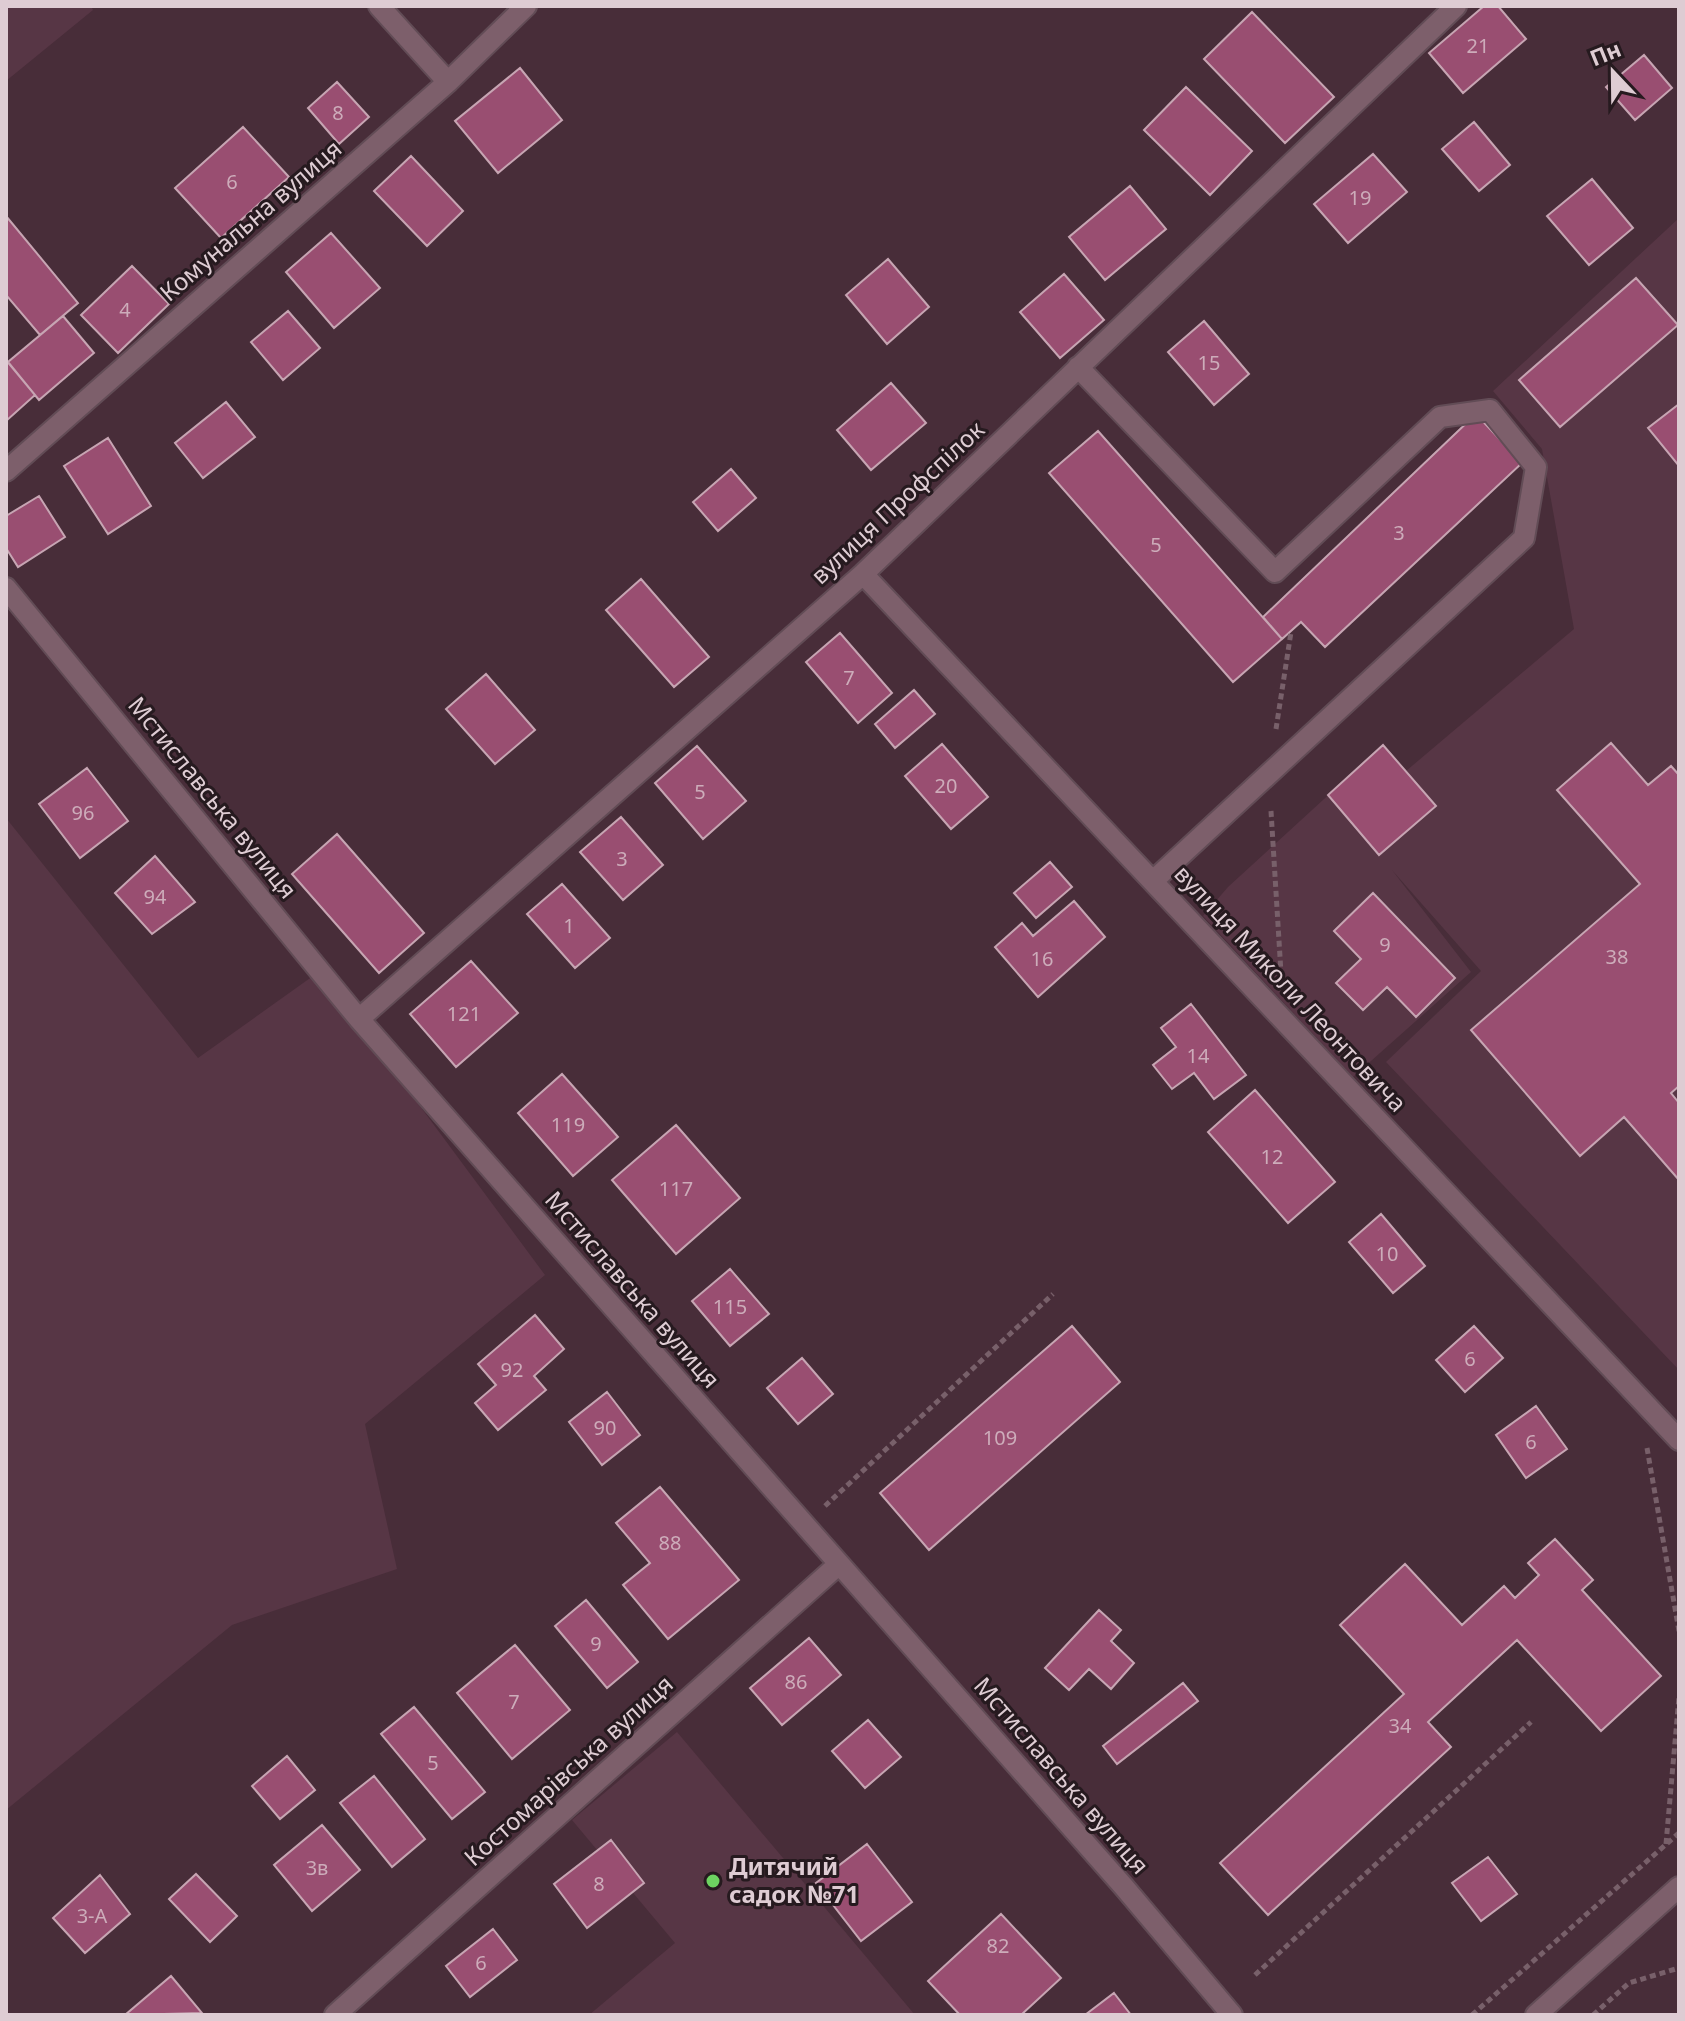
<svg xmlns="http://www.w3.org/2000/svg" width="1685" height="2021" font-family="'Noto Sans',sans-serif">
  <rect width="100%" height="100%" fill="#482d39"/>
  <path fill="#573645" d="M6 6H91L93 10 6 81Z
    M1679 218V1370L1386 1062 1481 971 1392 870 1471 972 1353 1077 1203 916 1228 887 1383 745 1406 771 1574 629 1542 449 1493 391Z
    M6 818 198 1058 320 971 545 1275 365 1424 397 1569 232 1625 6 1810Z
    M677 1732 915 2015H589L675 1943 572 1820Z"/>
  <path fill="#994e71" stroke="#c7a5b3" stroke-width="2" d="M1484 6H1498L1526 39 1463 93 1429 53Z
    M1252 12 1334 97 1285 143 1204 59Z
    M1644 55 1672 88 1635 120 1606 87Z
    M520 68 562 120 498 173 455 121Z
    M337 82 369 117 339 144 308 108Z
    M1186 87 1252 151 1210 195 1144 130Z
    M1474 122 1510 165 1479 191 1442 149Z
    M243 127 289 177 221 238 175 188Z
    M1373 154 1407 192 1348 243 1314 204Z
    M411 156 463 211 427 246 374 191Z
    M1592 179 1633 228 1589 265 1547 216Z
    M1130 186 1166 229 1105 280 1069 237Z
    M6 216 78 303 40 335 6 295Z
    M331 233 380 288 334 328 286 272Z
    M888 259 929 307 887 344 846 295Z
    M132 266 169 304 118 353 81 315Z
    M1064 274 1104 320 1060 358 1020 312Z
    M1636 278 1678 325 1560 427 1519 380Z
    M288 311 320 348 283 380 251 342Z
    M63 316 94 353 39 400 8 362Z
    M1204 321 1249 374 1214 405 1168 352Z
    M6 360 35 395 6 421Z
    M891 383 926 423 871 470 837 430Z
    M226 402 255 437 203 478 175 443Z
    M1679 404V466L1648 428Z
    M1476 414 1522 463 1325 647 1301 622 1282 639 1263 617Z
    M1098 431 1282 639 1233 682 1049 473Z
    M108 438 151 506 108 534 64 466Z
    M731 469 756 498 718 531 693 502Z
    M39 496 65 537 18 567 6 548V516Z
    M641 579 709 657 674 687 606 610Z
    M840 633 892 693 858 723 806 662Z
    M486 674 535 730 495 764 446 709Z
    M914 690 935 714 895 748 875 724Z
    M1611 743 1648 785 1671 766 1679 775V1086L1671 1093 1679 1103V1180L1624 1117 1580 1156 1471 1030 1640 884 1557 790Z
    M942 744 988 797 951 829 905 776Z
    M1383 745 1436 806 1379 855 1328 795Z
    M697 746 746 801 703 839 655 783Z
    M87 768 128 821 80 858 39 804Z
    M621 817 663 865 623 900 580 852Z
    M337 834 424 933 379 973 292 874Z
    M155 856 195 902 152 934 115 893Z
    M1050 862 1072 887 1036 918 1014 893Z
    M562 884 610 938 575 968 527 914Z
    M1373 893 1455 978 1416 1017 1387 987 1363 1010 1336 983 1361 959 1334 931Z
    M1074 901 1105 937 1038 997 995 947 1022 923 1033 936Z
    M471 961 518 1013 456 1067 410 1014Z
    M1191 1004 1246 1075 1214 1099 1194 1073 1172 1089 1153 1065 1176 1047 1161 1028Z
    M562 1074 618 1137 573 1176 518 1113Z
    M1255 1090 1335 1182 1288 1223 1208 1132Z
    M676 1125 740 1198 676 1254 612 1180Z
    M1381 1214 1425 1266 1393 1293 1349 1242Z
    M730 1269 769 1314 730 1346 692 1301Z
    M535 1315 564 1349 534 1376 546 1390 498 1430 475 1403 496 1385 478 1364Z
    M1072 1326 1120 1382 929 1550 880 1493Z
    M1474 1326 1503 1358 1465 1392 1436 1360Z
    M802 1358 833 1394 798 1424 767 1388Z
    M607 1392 640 1435 602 1465 569 1422Z
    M1536 1406 1567 1449 1526 1478 1496 1435Z
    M660 1487 739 1580 668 1639 623 1585 650 1563 616 1523Z
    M1555 1539 1593 1580 1582 1590 1661 1676 1601 1731 1517 1640 1428 1722 1451 1747 1268 1915 1220 1863 1404 1694 1340 1625 1405 1564 1462 1625 1504 1586 1515 1598 1539 1575 1528 1563Z
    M586 1600 638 1662 607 1688 555 1626Z
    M1099 1610 1121 1630 1111 1641 1134 1663 1111 1689 1089 1669 1069 1690 1045 1668Z
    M809 1638 841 1675 782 1725 750 1688Z
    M515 1645 570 1710 512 1759 457 1693Z
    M1183 1683 1198 1701 1117 1764 1103 1746Z
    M414 1707 485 1792 452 1819 381 1734Z
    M868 1720 901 1757 865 1788 832 1751Z
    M287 1756 315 1790 280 1819 252 1786Z
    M374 1776 425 1839 392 1867 340 1803Z
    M322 1825 360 1870 312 1911 274 1865Z
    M611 1840 644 1883 587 1928 554 1884Z
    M867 1844 912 1902 861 1941 816 1883Z
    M1488 1857 1517 1894 1481 1921 1452 1883Z
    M196 1874 237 1916 210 1942 169 1899Z
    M100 1875 130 1914 85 1953 53 1918Z
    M1001 1914 1061 1978 1021 2015H960L928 1981Z
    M493 1929 517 1960 470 1997 446 1966Z
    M171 1976 202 2013 125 2015Z
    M1114 1993 1131 2015H1085Z"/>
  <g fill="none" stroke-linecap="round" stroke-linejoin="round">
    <defs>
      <path id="minor" d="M379 6 448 82
        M1078 367 1275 572 1440 417 1490 410 1536 467 1524 538 1153 881
        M6 471 448 82 526 6
        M863 574 1679 1440
        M6 588 359 1019 1124 1887 1232 2015
        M359 1019 863 574 1456 6
        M335 2015 838 1565
        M1536 2015 1679 1887"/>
    </defs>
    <use href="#minor" stroke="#624c56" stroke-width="24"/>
    <path stroke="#78606a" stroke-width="5" stroke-dasharray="6 4" stroke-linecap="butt" d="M1276 729 1291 632
      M1271 811 1281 973
      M1647 1448 1679 1631
      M825 1506 1053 1294
      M1666 1844 1679 1697
      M1255 1975 1531 1722
      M1472 2015 1679 1833
      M1593 2015 1629 1983 1679 1968"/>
    <use href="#minor" stroke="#7d5f6b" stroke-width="20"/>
  </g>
  <circle fill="#6dd361" stroke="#261a1f" stroke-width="3" cx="713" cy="1881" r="8"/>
  <g text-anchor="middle" stroke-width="6" stroke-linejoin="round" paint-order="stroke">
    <g font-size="20" fill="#cdacba">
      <text x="1478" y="53">21</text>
      <text x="338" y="120">8</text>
      <text x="232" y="189">6</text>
      <text x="1360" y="205">19</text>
      <text x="125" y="317">4</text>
      <text x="1209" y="370">15</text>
      <text x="1399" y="540">3</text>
      <text x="1156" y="552">5</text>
      <text x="849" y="685">7</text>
      <text x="946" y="793">20</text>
      <text x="700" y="799">5</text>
      <text x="83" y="820">96</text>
      <text x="622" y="866">3</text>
      <text x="155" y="904">94</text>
      <text x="569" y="933">1</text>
      <text x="1385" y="952">9</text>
      <text x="1617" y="964">38</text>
      <text x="1042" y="966">16</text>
      <text x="464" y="1021">121</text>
      <text x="1198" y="1063">14</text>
      <text x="568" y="1132">119</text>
      <text x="1272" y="1164">12</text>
      <text x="676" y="1196">117</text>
      <text x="1387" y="1261">10</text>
      <text x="730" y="1314">115</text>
      <text x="1470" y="1366">6</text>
      <text x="512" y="1377">92</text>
      <text x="605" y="1435">90</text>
      <text x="1000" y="1445">109</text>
      <text x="1531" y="1449">6</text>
      <text x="670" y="1550">88</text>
      <text x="596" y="1651">9</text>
      <text x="796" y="1689">86</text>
      <text x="514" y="1709">7</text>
      <text x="1400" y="1733">34</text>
      <text x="433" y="1770">5</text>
      <text x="317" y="1875">3в</text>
      <text x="599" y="1891">8</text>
      <text x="92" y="1923">3-А</text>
      <text x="998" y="1953">82</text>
      <text x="481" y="1970">6</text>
    </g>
    <g font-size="24" fill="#deccd3" stroke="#261a1f">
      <text transform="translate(251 221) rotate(-41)" y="8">Комунальна вулиця</text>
      <text transform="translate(898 503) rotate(-43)" y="8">вулиця Профспілок</text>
      <text transform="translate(212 798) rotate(51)" y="8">Мстиславська вулиця</text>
      <text transform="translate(1290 989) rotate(47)" y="8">вулиця Миколи Леонтовича</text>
      <text transform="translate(632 1290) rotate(49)" y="8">Мстиславська вулиця</text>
      <text transform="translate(569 1771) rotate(-42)" y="8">Костомарівська вулиця</text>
      <text transform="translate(1061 1776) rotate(49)" y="8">Мстиславська вулиця</text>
    </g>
    <g font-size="24" font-weight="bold" fill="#deccd3" stroke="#261a1f" text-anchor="start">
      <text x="729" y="1875">Дитячий<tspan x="729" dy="28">садок №71</tspan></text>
    </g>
  </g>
  <rect width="1685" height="2021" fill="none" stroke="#deccd3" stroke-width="16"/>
  <g transform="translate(1613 72) rotate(338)" stroke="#261a1f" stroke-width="6" paint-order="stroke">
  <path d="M0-6L14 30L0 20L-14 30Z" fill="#deccd3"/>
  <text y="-12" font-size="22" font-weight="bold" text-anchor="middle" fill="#deccd3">Пн</text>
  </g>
</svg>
